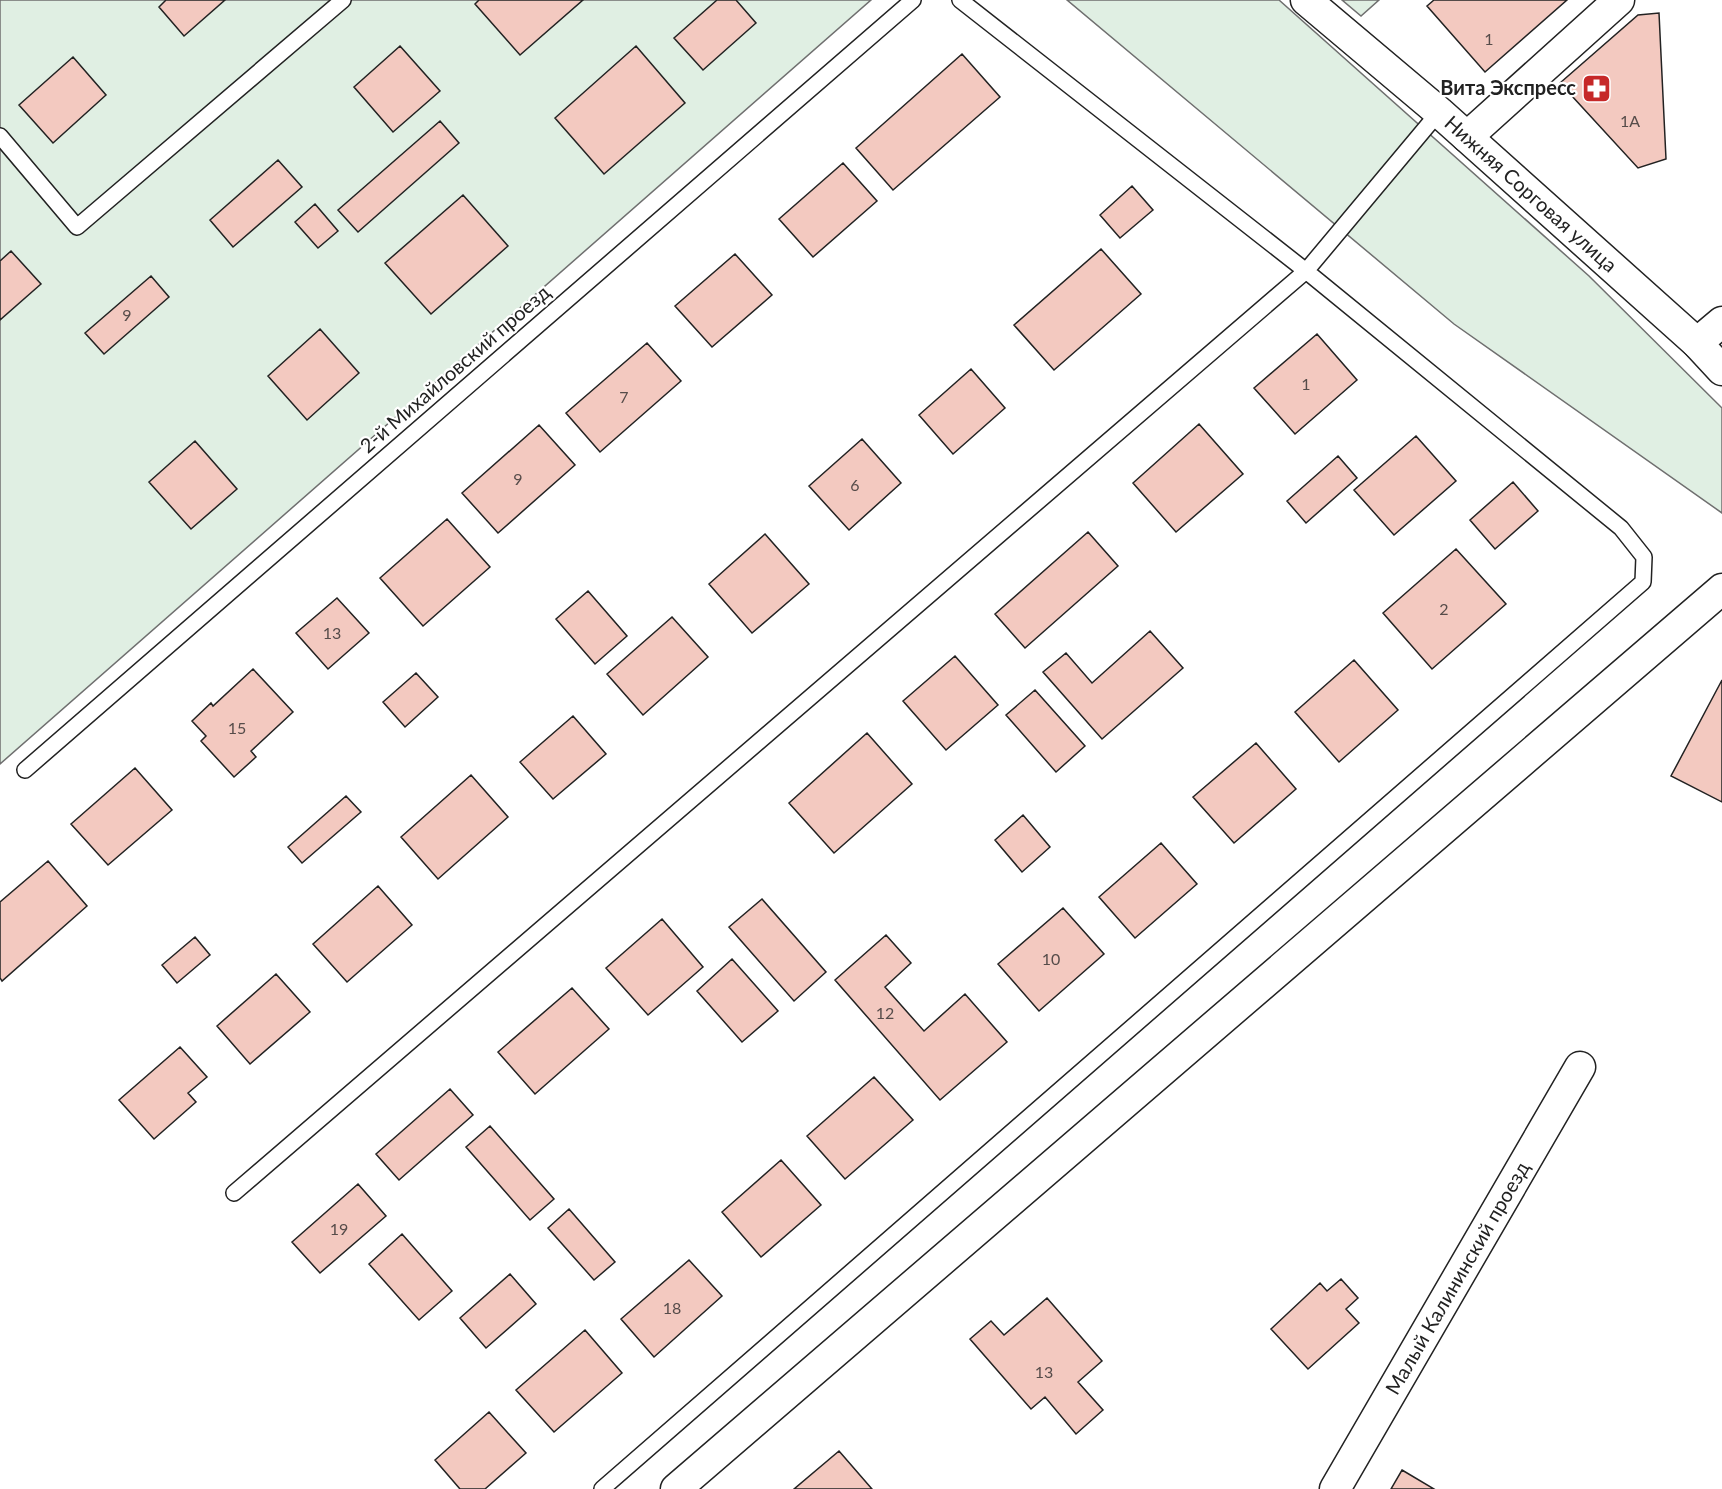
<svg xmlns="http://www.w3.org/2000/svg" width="1722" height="1489" font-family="Lato,sans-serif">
  <rect width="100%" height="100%" fill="#fff"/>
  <path fill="#e0efe3" stroke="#6f6f6f" stroke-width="1.5" d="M0 0H871L0 764Z
    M1067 0H1279L1589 276 1722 408V513L1454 324Z
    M1342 0H1379L1361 16Z"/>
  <path fill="#f3c9c0" stroke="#222" stroke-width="1.5" d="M166 0H225L184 36 159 7Z
    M479 0H583L520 55 475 4Z
    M717 0H736L756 23 703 70 674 38Z
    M1434 0H1567L1485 72 1427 6Z
    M1659 13 1666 159 1638 168 1560 83 1638 15Z
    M400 46 440 91 393 132 354 87Z
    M636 46 685 103 604 174 555 118Z
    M962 54 1000 97 893 190 856 148Z
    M73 57 106 95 53 143 19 105Z
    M440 121 459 143 358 232 338 210Z
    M278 160 302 187 233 247 210 220Z
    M843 163 877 201 813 257 779 219Z
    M1132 186 1153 210 1120 238 1100 215Z
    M463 195 508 246 431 314 385 263Z
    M315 204 338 231 318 248 295 222Z
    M1101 249 1141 294 1054 370 1014 325Z
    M11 251 41 284 0 320V261Z
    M735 254 772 295 712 347 675 306Z
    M151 276 169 297 104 354 85 333Z
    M320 329 359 373 307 420 268 376Z
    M1317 334 1357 380 1295 434 1254 388Z
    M647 343 681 381 600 452 566 413Z
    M971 369 1005 408 953 454 919 415Z
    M1199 424 1243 474 1176 532 1133 483Z
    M539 425 575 465 498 533 462 493Z
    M1416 436 1456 481 1394 535 1354 490Z
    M862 439 901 483 849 530 809 486Z
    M195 441 237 489 191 529 149 482Z
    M1338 456 1357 478 1306 523 1287 501Z
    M1513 482 1538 511 1495 549 1470 520Z
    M447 519 490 567 423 626 380 578Z
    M1088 532 1118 566 1025 648 995 614Z
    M765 534 809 584 752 633 709 584Z
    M1456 549 1506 604 1432 669 1383 613Z
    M588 591 627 636 595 664 556 619Z
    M337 598 369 633 328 669 296 633Z
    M672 617 708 657 643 715 607 674Z
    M1150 631 1183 668 1102 739 1043 672 1066 653 1092 683Z
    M955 656 998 705 946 750 903 701Z
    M1354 660 1398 710 1339 762 1295 712Z
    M253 669 293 712 251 751 256 757 234 777 201 741 206 736 192 721 211 703 213 706Z
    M416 673 438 697 405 727 383 702Z
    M1722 680V802L1671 776Z
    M1035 690 1085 746 1056 772 1006 715Z
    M573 716 606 754 553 799 520 762Z
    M867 733 912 784 834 853 789 803Z
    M1256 743 1296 789 1234 843 1193 797Z
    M135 768 172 810 108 865 71 824Z
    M471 775 508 817 438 879 401 837Z
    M346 796 361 812 302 863 288 847Z
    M1023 815 1050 847 1022 872 995 840Z
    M1161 843 1197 884 1135 938 1099 897Z
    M48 861 87 906 2 981 0 978V902Z
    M378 886 412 925 347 982 313 944Z
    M762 899 826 972 794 1001 729 927Z
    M1063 908 1104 954 1039 1011 998 964Z
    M662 919 703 967 648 1015 606 968Z
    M886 935 911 963 885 987 924 1031 965 994 1007 1042 940 1100 835 980Z
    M195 937 210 955 177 983 162 965Z
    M732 959 778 1011 742 1042 697 991Z
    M276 974 310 1012 250 1064 217 1026Z
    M572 988 609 1029 535 1094 498 1052Z
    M180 1047 207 1077 188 1093 196 1102 154 1139 119 1100Z
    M874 1077 913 1120 845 1179 807 1136Z
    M450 1089 473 1115 399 1180 376 1154Z
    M490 1126 554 1199 530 1220 466 1147Z
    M781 1160 821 1205 761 1257 722 1212Z
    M358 1184 386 1216 320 1273 292 1242Z
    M569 1209 615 1262 594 1280 548 1228Z
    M402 1234 452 1291 419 1320 369 1264Z
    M689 1260 722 1296 654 1357 621 1319Z
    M510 1274 536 1304 486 1348 460 1318Z
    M1341 1279 1358 1298 1346 1309 1359 1323 1308 1369 1271 1329 1320 1283 1327 1291Z
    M1047 1298 1102 1361 1078 1382 1103 1410 1076 1434 1045 1397 1031 1409 970 1339 991 1321 1004 1335Z
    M585 1330 622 1373 554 1432 516 1390Z
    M489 1412 526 1453 485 1489H460L435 1460Z
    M839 1451 872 1489H794Z
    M1402 1470 1434 1489H1391Z"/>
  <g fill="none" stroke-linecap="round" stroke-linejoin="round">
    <defs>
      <path id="service" d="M0 136 77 227 343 0
        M25 770 913 0
        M234 1193 1306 271 1439 112
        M602 1489 1643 582 1644 557 1621 528 1306 271 960 0"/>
      <g id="minor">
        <path id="s1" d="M1306 0 1439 112 1697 343 1722 370"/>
        <path d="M1467 137 1619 0"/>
        <path d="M1697 343 1722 322"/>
        <path d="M676 1489 1722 589"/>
        <path id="s2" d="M1335 1489 1580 1067"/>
      </g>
    </defs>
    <use href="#service" stroke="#222" stroke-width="18"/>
    <use href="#minor" stroke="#222" stroke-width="33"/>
    <use href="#service" stroke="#fff" stroke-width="15"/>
    <use href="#minor" stroke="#fff" stroke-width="30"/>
  </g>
  <defs>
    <symbol id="pharmacy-square" viewBox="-11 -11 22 22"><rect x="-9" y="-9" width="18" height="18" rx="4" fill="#c62828" stroke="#fff"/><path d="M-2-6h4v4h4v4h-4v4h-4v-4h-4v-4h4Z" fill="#fff"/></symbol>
  </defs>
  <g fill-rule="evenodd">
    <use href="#pharmacy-square" x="1580" y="72" width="33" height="33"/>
  </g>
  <g text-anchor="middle" stroke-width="4.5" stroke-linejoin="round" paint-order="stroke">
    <g font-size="16" fill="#564c4a">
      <text x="1489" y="45">1</text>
      <text x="1630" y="127">1А</text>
      <text x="127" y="321">9</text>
      <text x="1306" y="390">1</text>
      <text x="624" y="403">7</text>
      <text x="518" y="485">9</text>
      <text x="855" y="491">6</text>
      <text x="1444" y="615">2</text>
      <text x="332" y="639">13</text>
      <text x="237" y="734">15</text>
      <text x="1051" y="965">10</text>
      <text x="885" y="1019">12</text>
      <text x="339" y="1235">19</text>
      <text x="672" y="1314">18</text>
      <text x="1044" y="1378">13</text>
    </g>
    <g font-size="20" font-weight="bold" fill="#222" stroke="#fff" text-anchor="end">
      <text x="1576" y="95">Вита Экспресс</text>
    </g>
    <g font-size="20" fill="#222" stroke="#fff">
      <text dy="7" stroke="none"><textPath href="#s1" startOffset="297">Нижняя Сорговая улица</textPath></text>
      <text transform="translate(455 369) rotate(-41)" y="7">2-й Михайловский проезд</text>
      <text dy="7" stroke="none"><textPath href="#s2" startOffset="244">Малый Калининский проезд</textPath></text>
    </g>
  </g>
</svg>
